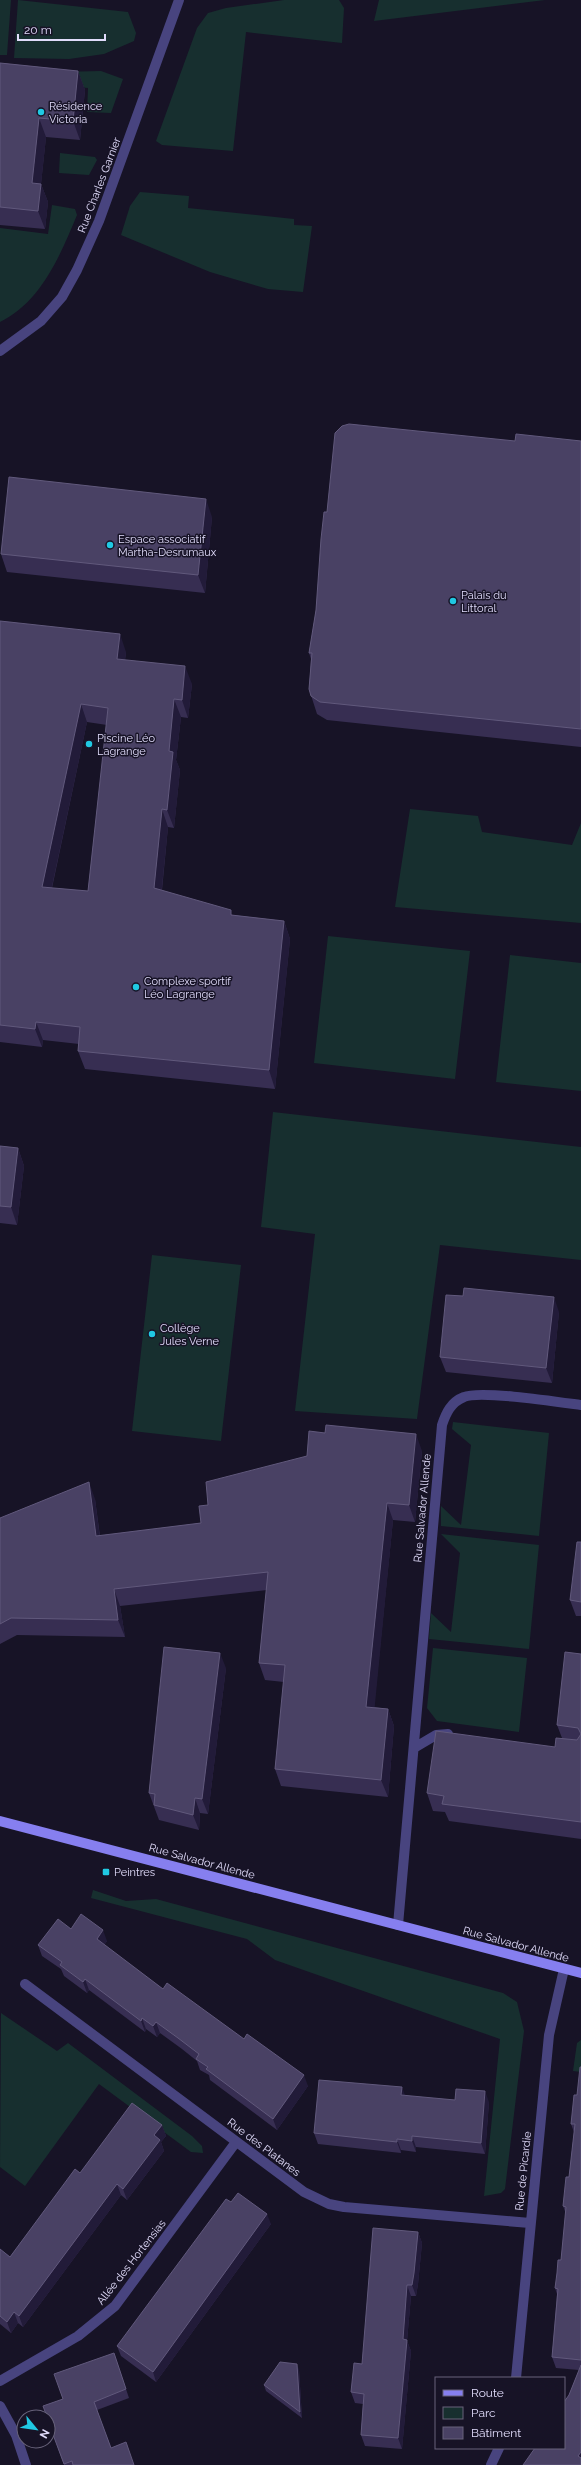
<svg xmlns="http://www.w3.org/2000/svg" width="581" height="2465" font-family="Raleway,sans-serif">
  <rect width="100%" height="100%" fill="#171326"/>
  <path fill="#172f2f" d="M0 0H11L7 55H0Z
    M18 0 128 12 136 33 134 41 104 54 69 59 14 58Z
    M284 0H339L344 8 342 43 246 32 233 151 162 145 156 141 197 28 208 13 226 8Z
    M379 0H545L374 21Z
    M101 71 123 79 111 113 87 112 88 88 17 81 59 72Z
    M60 153 95 157 97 160 89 175 59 173Z
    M140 192 189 196 188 208 294 219V225L312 226 303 292 268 289 210 272 121 235 130 206Z
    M52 205 75 209 77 215C60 256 41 302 0 322V228L48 234Z
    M410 809 478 816 482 832 572 845 581 823V923L395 907Z
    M328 936 470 951 455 1079 314 1063Z
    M510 955 581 963V1091L496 1082Z
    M273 1112 581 1147V1260L440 1245 417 1419 295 1411 315 1234 261 1227Z
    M152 1255 241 1265 221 1441 132 1431Z
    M453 1422 549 1433 539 1536 441 1526V1506L461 1525 471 1445 452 1429Z
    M441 1534 539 1545 529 1649 429 1639 431 1613 451 1632 460 1553Z
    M433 1648 527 1658 519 1732 437 1721 427 1708Z
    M93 1890 126 1901 156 1899 503 1993 517 2002 524 2031 505 2189 501 2193 484 2196 500 2039 275 1960 247 1939 91 1898Z
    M1 2013 57 2051 68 2043 192 2136 202 2146 203 2153 191 2152 99 2084 25 2186 0 2167Z
    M581 2040V2072L573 2071 577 2043Z"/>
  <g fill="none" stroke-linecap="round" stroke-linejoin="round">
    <path stroke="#48447f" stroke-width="10" d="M0 351 41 321 62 297 77 270 99 221 179 0
      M414 1748 436 1735 448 1734
      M398 1925 442 1425C446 1413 451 1402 464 1397 480 1390 559 1402 581 1405
      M25 1984 304 2192 329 2204 344 2207 530 2223
      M516 2378 549 2035 564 1969
      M0 2381 78 2336 115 2306 236 2142
      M0 2406 16 2435 26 2465
      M491 2465 499 2448"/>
    <path stroke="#867fef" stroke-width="10" d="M0 1821 581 1973"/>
  </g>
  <path fill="#372e52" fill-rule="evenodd" d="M0 63 78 71 85 90 80 140 46 137 41 184 48 202 45 229 0 225Z
    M581 441V747L327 720 317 714 309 689 311 659 309 653 316 610 327 512Z
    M212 517 205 593 7 572 1 554Z
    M0 621 126 652 125 660 192 684 188 718 181 717 176 760 180 770 174 828 168 827 162 890 233 915 284 921 290 939 275 1089 85 1069 78 1051 79 1044 43 1040 42 1047 0 1042ZM87 722 107 725 88 891 52 888Z
    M0 1146 18 1148 24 1166 17 1225 0 1223Z
    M559 1312 552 1383 446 1372 440 1357Z
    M422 1451 415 1522 393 1520 374 1707 388 1709 394 1726 388 1797 281 1786 275 1769 284 1682 265 1680 259 1663 267 1590 120 1606 125 1637 17 1635 0 1644V1518L95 1499 100 1536 201 1523 208 1505Z
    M581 1542V1616H576L570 1600Z
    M581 1654V1839L449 1821 445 1812 433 1811 427 1793 555 1747 562 1738 557 1725Z
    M226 1668 208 1814 200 1813 199 1830 159 1820 149 1793Z
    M71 1929 107 1941 104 1945 163 1989 244 2039 308 2086 277 2130 210 2080 209 2075 200 2070 197 2061 182 2049 160 2033 157 2037 146 2029 145 2032 89 1990 87 1993 64 1976 61 1969 42 1956 38 1945Z
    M581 2067V2465L564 2448 569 2395 579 2370 556 2368 552 2357 557 2294 555 2288 561 2260 566 2214 563 2206 569 2177 574 2132 571 2124 577 2095Z
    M405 2096 455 2100 489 2102 485 2154 416 2147V2152L401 2150V2153L318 2144 314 2133Z
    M162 2125 166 2136 161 2142 164 2151 127 2200 121 2195 23 2327 18 2323 11 2333 0 2324V2249L10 2257 80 2173Z
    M231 2202 271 2224 156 2382 121 2356 117 2346Z
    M418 2232 422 2243 418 2284 416 2296H411L407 2341 411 2351 402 2449 365 2446 361 2435 363 2404 355 2403 351 2392 362 2364Z
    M114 2353 129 2398 97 2410 111 2448 134 2465H64L48 2421 63 2399Z
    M299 2370 302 2418 266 2391 264 2385Z"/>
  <path fill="#221b39" d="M78 71 85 90 80 140 73 121Z
    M39 118 46 137 41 184 48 202 45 229 38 211 32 183Z
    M206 499 212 517 205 593 198 575Z
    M120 634 126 652 123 677 117 659Z
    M185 666 192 684 188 718 182 700Z
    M174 699 181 717 176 760 180 770 174 828 167 810 169 751Z
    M81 704 87 722 48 905 42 887Z
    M162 809 168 827 160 906 154 888Z
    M284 921 290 939 275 1089 269 1070Z
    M36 1022 43 1040 42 1047 35 1029Z
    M18 1148 24 1166 17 1225 11 1207Z
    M554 1297 559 1312 552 1383 546 1368Z
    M416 1434 422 1451 415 1522 409 1505Z
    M89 1482 95 1499 102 1554 96 1536Z
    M387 1503 393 1520 373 1724 366 1707Z
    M114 1589 120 1606 125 1637 118 1620Z
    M220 1653 226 1668 208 1814 202 1799Z
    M388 1709 394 1726 388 1797 381 1780Z
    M195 1798 200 1813 199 1830 193 1815Z
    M103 1930 107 1941 101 1950 97 1939Z
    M85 1979 89 1990 87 1993 83 1982Z
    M142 2018 146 2029 145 2032 141 2021Z
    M156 2022 160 2033 157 2037 153 2026Z
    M304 2075 308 2086 277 2130 273 2119Z
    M402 2087 406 2098 401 2095Z
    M485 2091 489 2102 485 2154 481 2143Z
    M162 2125 166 2136 161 2142 164 2151 127 2200 123 2189 154 2135Z
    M412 2136 416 2147V2152L412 2141Z
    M397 2139 401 2150V2153L397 2142Z
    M117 2184 121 2195 23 2327 19 2316Z
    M267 2214 271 2224 156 2382 153 2372Z
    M418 2232 422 2243 418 2284 416 2296 412 2285Z
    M407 2285 411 2296 407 2341 411 2351 402 2449 398 2438 403 2339Z
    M14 2312 18 2323 11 2333 7 2322Z
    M297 2364 299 2370 302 2418 300 2412Z
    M581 2452V2464L578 2456Z"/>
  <path fill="#494164" stroke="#61597c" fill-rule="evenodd" d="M0 63 78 71 73 121 39 118 32 183 41 184 38 211 0 207Z
    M349 424 515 441 516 434 581 441V729L320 702 311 696 309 689 312 653H309L316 610 321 539 324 512H327L335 433 342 426Z
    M9 477 206 499 198 575 1 554Z
    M0 621 120 634 117 659 185 666 182 700 174 699 169 751 173 752 167 810 162 809 154 888 231 910V915L284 921 269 1070 78 1051 80 1027 36 1022 35 1029 0 1025ZM81 704 108 708 88 891 42 887Z
    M0 1146 18 1148 11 1207 0 1206Z
    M464 1288 554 1297 546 1368 440 1357 446 1295 463 1296Z
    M326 1425 416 1434 409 1505 387 1503 366 1707 388 1709 381 1780 275 1769 285 1665 259 1663 268 1572 114 1589 118 1620 11 1618 0 1624V1518L89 1482 96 1536 201 1523 199 1506 208 1505 206 1482 307 1456 309 1431 325 1433Z
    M577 1542H581V1602L570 1600Z
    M164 1647 220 1653 202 1799 195 1798 193 1815 154 1805 155 1794 149 1793Z
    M565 1652 581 1654V1734L578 1728 557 1725Z
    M436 1731 555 1747 556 1738 577 1740 581 1734V1822L442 1804 444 1796 427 1793Z
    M81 1914 103 1930 97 1939 163 1989 167 1983 244 2039 247 2034 304 2075 273 2119 206 2069 208 2067 196 2059 199 2054 178 2038 156 2022 153 2026 142 2018 141 2021 85 1979 83 1982 60 1965 62 1962 38 1945 58 1919 71 1929Z
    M580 2067H581V2360L552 2357 558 2289 555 2288 557 2273 558 2260H561L566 2207 563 2206 566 2177H569L575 2124H571L574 2095H577Z
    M319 2080 402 2087 401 2095 455 2100 456 2089 485 2091 481 2143 412 2136V2141L397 2139V2142L314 2133Z
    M132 2103 162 2125 154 2135 160 2140 123 2189 117 2184 19 2316 14 2312 7 2322 0 2316V2249L10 2257 75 2169 80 2173Z
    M238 2193 267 2214 153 2372 117 2346 226 2199 231 2202Z
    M373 2228 418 2232 414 2273 412 2285H407L403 2339 407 2340 398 2438 361 2435 364 2394 351 2392 354 2363 362 2364Z
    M114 2353 126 2389 94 2402 111 2448 126 2442 134 2465H73L72 2461 64 2464 48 2421V2417H47L43 2406 63 2399 54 2374Z
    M280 2362 297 2364 300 2412 264 2385Z
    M581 2365V2452L578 2456 581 2458V2465H523L535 2448H564V2402L569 2395Z"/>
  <g fill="#20c9e3" stroke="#171326" stroke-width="1.5">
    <circle cx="41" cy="112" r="4"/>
    <circle cx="110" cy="545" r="4"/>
    <circle cx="453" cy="601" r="4"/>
    <circle cx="89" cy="744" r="4"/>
    <circle cx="136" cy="987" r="4"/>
    <circle cx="152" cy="1334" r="4"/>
    <rect x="102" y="1868" width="8" height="8" rx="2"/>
  </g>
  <g text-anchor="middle" stroke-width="3" stroke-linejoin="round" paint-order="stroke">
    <g font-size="11" fill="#e1dcfb" stroke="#171326" text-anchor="start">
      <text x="49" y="110">Résidence<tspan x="49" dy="13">Victoria</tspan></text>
      <text x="118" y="543">Espace associatif<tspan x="118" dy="13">Martha-Desrumaux</tspan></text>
      <text x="461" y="599">Palais du<tspan x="461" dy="13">Littoral</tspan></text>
      <text x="97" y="742">Piscine Léo<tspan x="97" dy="13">Lagrange</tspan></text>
      <text x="144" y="985">Complexe sportif<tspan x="144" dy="13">Léo Lagrange</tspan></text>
      <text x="160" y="1332">Collège<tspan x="160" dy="13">Jules Verne</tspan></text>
      <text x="114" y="1876">Peintres</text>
    </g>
    <g font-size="11" fill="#e1dcfb" stroke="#171326">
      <text transform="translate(99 185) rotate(-69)" y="4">Rue Charles Garnier</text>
      <text transform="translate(422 1508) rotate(-85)" y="4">Rue Salvador Allende</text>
      <text transform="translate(202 1861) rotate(15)" y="4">Rue Salvador Allende</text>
      <text transform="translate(516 1944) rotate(15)" y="4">Rue Salvador Allende</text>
      <text transform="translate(264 2147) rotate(37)" y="4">Rue des Platanes</text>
      <text transform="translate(523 2171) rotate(-84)" y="4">Rue de Picardie</text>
      <text transform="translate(131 2262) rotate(-52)" y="4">Allée des Hortensias</text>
    </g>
  </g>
  <rect x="435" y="2377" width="130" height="72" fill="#171326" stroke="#68637b"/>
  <rect x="443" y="2390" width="20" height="6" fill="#867fef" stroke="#68637b"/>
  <text x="471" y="2397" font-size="12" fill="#e1dcfb">Route</text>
  <rect x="443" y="2407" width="20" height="12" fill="#172f2f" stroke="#68637b"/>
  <text x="471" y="2417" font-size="12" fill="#e1dcfb">Parc</text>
  <rect x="443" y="2427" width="20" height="12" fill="#494164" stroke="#68637b"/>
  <text x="471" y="2437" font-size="12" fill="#e1dcfb">Bâtiment</text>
  <g transform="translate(36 2429) rotate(119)"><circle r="19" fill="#171326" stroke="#68637b"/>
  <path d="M0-3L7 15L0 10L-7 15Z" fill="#20c9e3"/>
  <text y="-6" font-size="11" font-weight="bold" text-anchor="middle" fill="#e1dcfb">N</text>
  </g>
  <path d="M18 34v6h87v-6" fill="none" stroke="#e1dcfb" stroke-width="2"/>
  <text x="24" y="34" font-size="12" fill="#e1dcfb" stroke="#171326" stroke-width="3" paint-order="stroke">20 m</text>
</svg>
